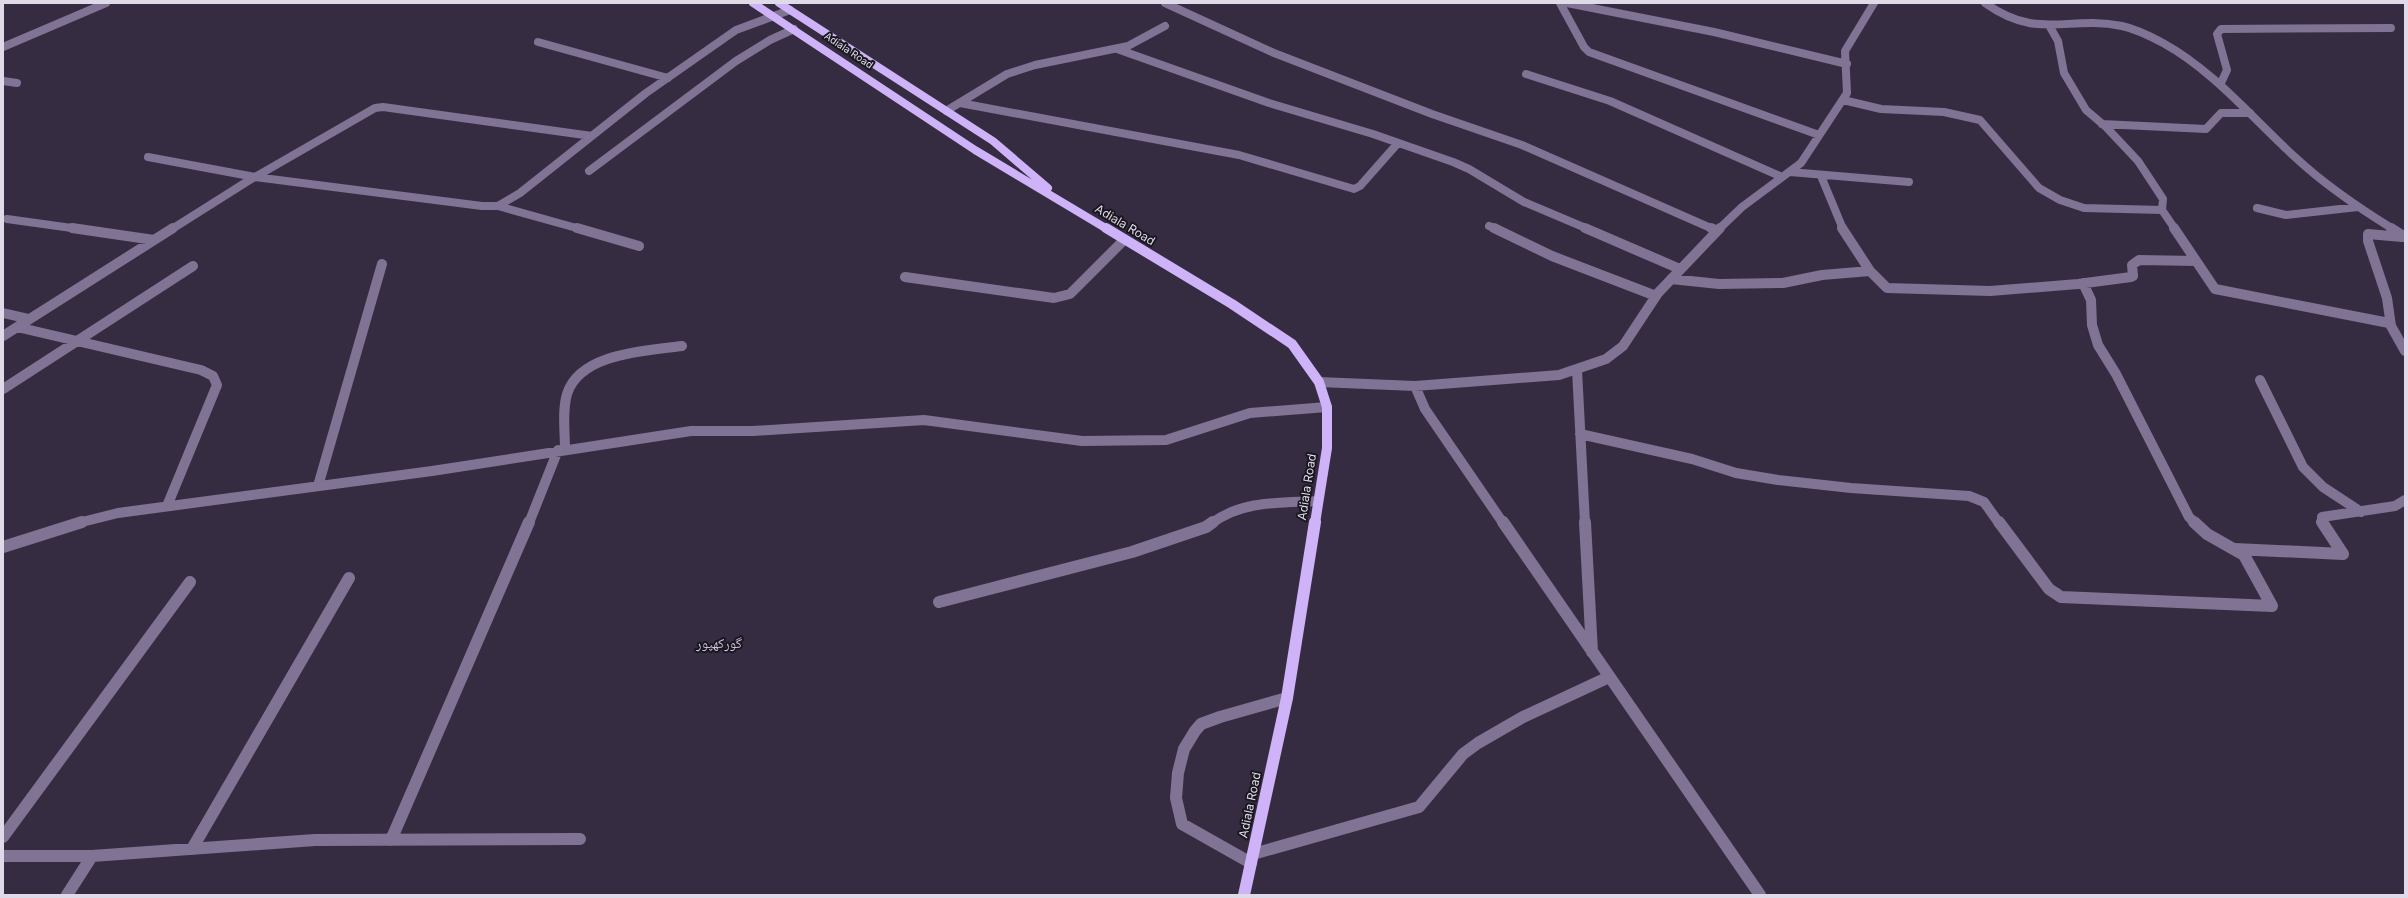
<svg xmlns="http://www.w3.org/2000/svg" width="2408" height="898" font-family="Inter,'Noto Naskh Arabic',sans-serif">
  <rect width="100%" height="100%" fill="#352c42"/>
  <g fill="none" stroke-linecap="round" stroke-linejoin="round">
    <path stroke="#807394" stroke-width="8" d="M1165 3 1274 53 1432 114 1522 145 1713 229
      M1560 3 1584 47 1589 52 1819 135
      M1567 3 1714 32 1847 64
      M1985 3C2038 41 2067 15 2122 26 2136 29 2150 36 2163 43 2214 71 2253 119 2296 158 2325 185 2359 208 2393 229
      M2050 27 2058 41 2064 73 2086 110 2106 127 2138 161 2163 199 2162 210 2175 229
      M538 42 668 78
      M3 47 106 3
      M1117 49 1269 103 1373 134 1453 162 1469 169 1524 202 1588 229
      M1526 74 1610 101 1782 177
      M3 81 17 83
      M2220 85 2227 70 2217 34 2221 29 2391 28
      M1843 100 1881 109 1944 112 1980 120 2039 188 2060 200 2084 208 2162 210
      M960 103 1239 155 1354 189 1360 186 1398 143
      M946 111 1007 74 1035 65 1128 46 1165 26
      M2102 124 2206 129 2221 113H2250
      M148 157 255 177 482 206H498L520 193 646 93 736 30 790 10
      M589 171 736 61 770 40 794 29
      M1790 172 1909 182
      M1821 176 1843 229
      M498 206 580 229
      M2257 208 2286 215 2358 207
      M7 219 79 229
      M1489 226 1496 229
      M172 229 248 181 375 108 383 107 592 136
      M1719 229 1742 207 1801 163 1847 93 1845 51 1874 3"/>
    <path stroke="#807394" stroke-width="10" d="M72 228 154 240
      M577 228 639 246
      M1494 228 1552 256 1656 296
      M1585 228 1680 269
      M1711 228 1717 231
      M1842 228 1870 271 1887 288 1990 291 2078 284 2131 277 2133 276 2132 265 2139 260 2196 261
      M2174 228 2215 289 2389 323
      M2391 228 2405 237
      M2402 237 2368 234V241L2387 298 2391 326 2405 351
      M905 277 1054 298 1070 294 1124 240
      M1671 279 1719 284 1783 283 1822 275 1870 271
      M2083 283 2091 300 2092 325 2098 345 2116 374 2189 517 2195 523
      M3 313 29 319
      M17 327 201 370 213 376 217 385 167 506
      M3 336 173 228
      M1577 370 1585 523
      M2260 380 2303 467 2323 487 2361 512
      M1319 382 1415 386 1559 375 1606 359 1623 346 1658 293 1720 228
      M1415 386 1425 409 1503 523
      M3 389 193 266
      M1580 434 1692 459 1736 473 1778 480 1851 488 1969 496 1984 502 1999 523
      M565 449C565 432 562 411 567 394 580 353 646 351 682 346
      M318 486 382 264
      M78 523 118 513 432 471 691 431H753L924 420 1082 441 1166 440 1250 413 1327 407
      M529 523 558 450
      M1212 523C1243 500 1281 503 1318 501
      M2323 523 2322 517 2395 506 2405 500"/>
    <path stroke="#807394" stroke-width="12" d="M1503 522 1760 895
      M1585 522 1592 652
      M1999 522 2049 589 2061 597 2272 606 2244 555 2207 534 2194 522
      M3 547 82 522
      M2235 549 2343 554 2322 522
      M939 602 1132 552 1206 527 1213 522
      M3 837 190 582
      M391 840 529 522
      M192 849 349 578
      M1253 854 1419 807 1463 754 1478 743 1523 717 1609 677
      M3 856H92L315 840 580 839
      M1251 863 1182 824 1176 798 1178 773 1184 749 1195 731 1201 724 1220 717 1287 698
      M67 895 92 856"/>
    <path stroke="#ceb3f8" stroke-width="8" d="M753 3 975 150 1107 229
      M779 3 993 141 1048 188"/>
    <path stroke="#ceb3f8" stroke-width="10" d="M1106 228 1232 304 1292 344 1319 382 1327 407V448L1315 523"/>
    <path stroke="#ceb3f8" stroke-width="12" d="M1244 895 1287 698 1315 522"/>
  </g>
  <g text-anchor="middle" stroke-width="4" stroke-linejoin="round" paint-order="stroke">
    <g font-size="10" fill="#dfdae8" stroke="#1b1720">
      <text transform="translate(849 50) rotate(34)" y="4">Adiala Road</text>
    </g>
    <g font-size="12" fill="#dfdae8" stroke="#1b1720">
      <text transform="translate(1125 225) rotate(31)" y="4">Adiala Road</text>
      <text transform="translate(1307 487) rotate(-81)" y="4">Adiala Road</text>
      <text transform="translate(1250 805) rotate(-78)" y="4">Adiala Road</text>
    </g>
    <g font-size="14" fill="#cbc1dc" stroke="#1b1720">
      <text x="719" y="648">گورکھپور</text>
    </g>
  </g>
  <rect width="2408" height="898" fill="none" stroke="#dfdae8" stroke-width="8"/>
</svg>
